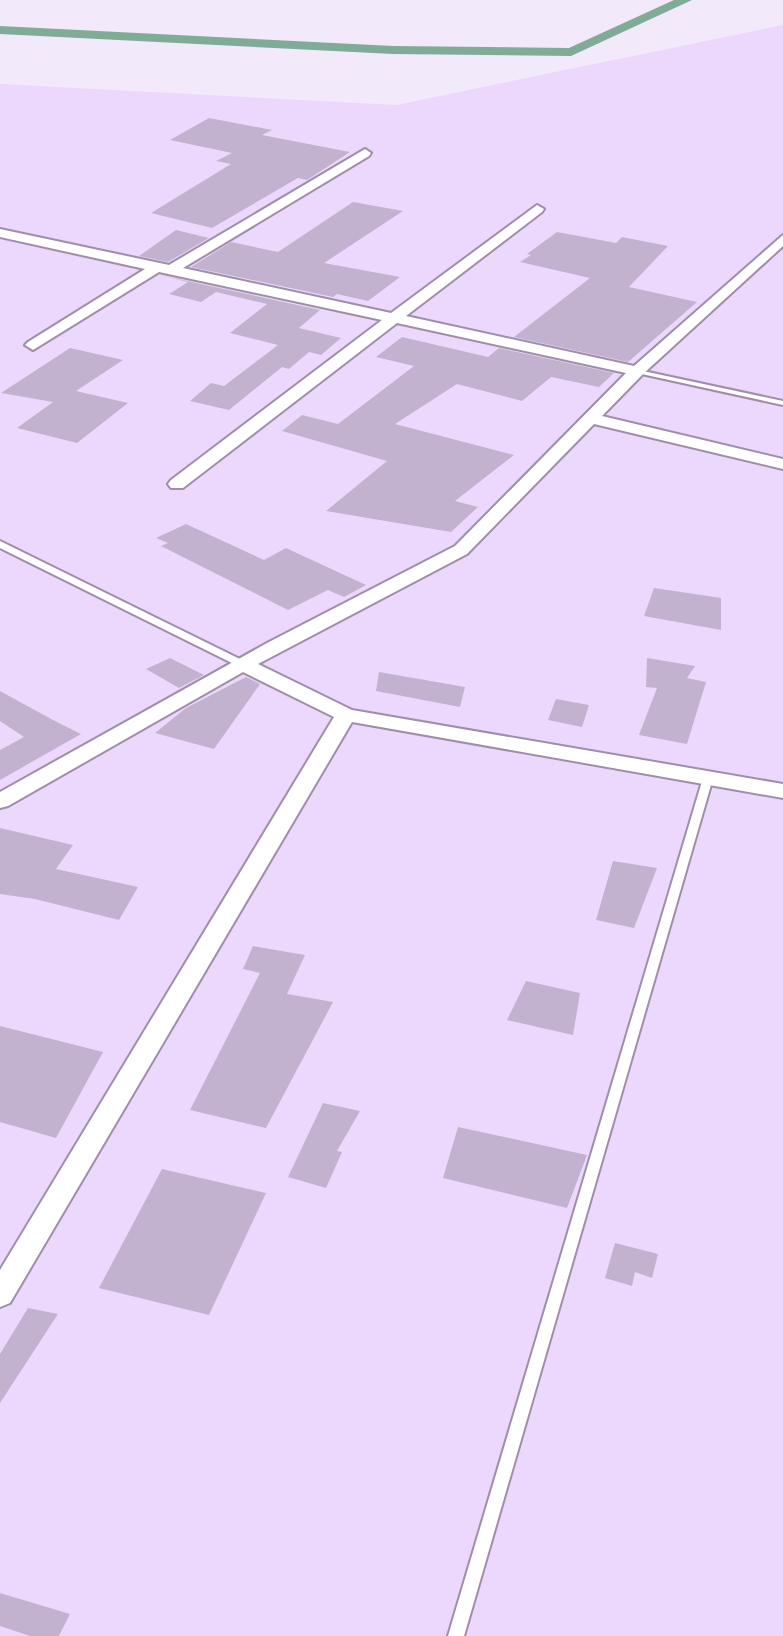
<svg xmlns="http://www.w3.org/2000/svg" width="783" height="1636" font-family="'Times New Roman',serif">
  <rect width="100%" height="100%" fill="#f2e9fb"/>
  <path fill="#ecd8fc" d="M783 25V1636H0V84L396 105Z"/>
  <g fill="none" stroke-linecap="round" stroke-linejoin="round">
    <path fill="#80ab97" fill-rule="evenodd" d="M674 0H692L571 56 393 54 0 34V26L393 46 569 48Z"/>
  </g>
  <path fill="#c2b2cf" d="M209 118 272 130 262 135 350 152 307 180 298 178 212 228 151 213 231 164 216 161 232 153 170 140Z
    M353 202 403 211 324 263 400 277 368 301 337 294 333 297 191 267 231 242 278 252Z
    M176 230 209 238 168 262 139 256Z
    M557 232 616 243 622 237 668 246 629 287 697 302 628 362 514 337 590 278 520 262 531 255 527 254Z
    M160 275 320 310 299 328 341 338 321 355 309 352 289 369 282 367 229 410 190 401 211 383 224 386 278 345 230 333 267 304 216 292 201 302 169 294 188 282Z
    M402 337 488 357 499 348 614 373 599 387 551 377 522 401 457 384 395 424 514 455 455 501 478 507 451 532 326 511 387 461 282 431 302 415 338 424 414 366 376 357Z
    M70 348 123 360 76 391 128 403 77 443 17 428 53 402 1 393Z
    M186 524 264 560 286 548 366 585 344 597 328 590 288 610 161 546 168 543 156 538Z
    M654 588 721 598V630L644 616Z
    M170 658 204 675 179 688 146 669Z
    M647 658 695 666 687 678 706 682 687 744 639 735 657 688 646 687Z
    M379 672 465 687 460 707 376 691Z
    M246 677 260 684 214 749 155 733 186 708Z
    M0 691 53 720 81 734 0 780V750L24 737 0 721Z
    M556 699 589 705 582 727 548 720Z
    M0 828 73 845 56 869 138 887 119 920 35 899 0 894Z
    M613 861 657 868 634 928 596 920Z
    M253 946 305 955 287 994 333 1002 266 1128 190 1110 260 973 243 969Z
    M526 981 580 993 573 1035 507 1020Z
    M0 1026 103 1052 56 1138 0 1122Z
    M323 1103 360 1111 337 1151 342 1152 326 1188 288 1177Z
    M458 1127 587 1155 567 1208 443 1178Z
    M162 1169 266 1193 209 1315 99 1288Z
    M615 1243 658 1254 652 1278 635 1272 632 1286 605 1278Z
    M28 1308 58 1314 0 1403V1354Z
    M0 1593 70 1614 59 1636H30L0 1626Z"/>
  <g fill="none" stroke-linecap="round" stroke-linejoin="round">
    <defs>
      <path id="service" d="M634 369 783 401V405L637 373H634Z
        M0 541 248 663 249 665 244 668 240 667 0 548Z
        M708 775 713 778 464 1636H448L703 778Z"/>
      <path id="minor" d="M365 149 371 153 369 156 183 268 391 313 537 205 544 209 542 212 406 316 634 366 783 235V246L643 374 602 416 783 459V469L594 424 467 554 258 664 352 710 783 784V798L352 722 10 1303 0 1307V1270L334 717 243 672 8 806 0 808V792L267 643 455 546 626 373 397 323 183 488H171L168 484 171 480 382 320 159 272 33 350 25 345 28 342 145 269 0 237V229L169 265Z"/>
    </defs>
    <use href="#service" stroke="#9e8eaa" stroke-width="4"/>
    <use href="#minor" stroke="#9e8eaa" stroke-width="4"/>
    <use href="#service" fill="#fff" fill-rule="evenodd"/>
    <use href="#minor" fill="#fff" fill-rule="evenodd"/>
  </g>
</svg>
